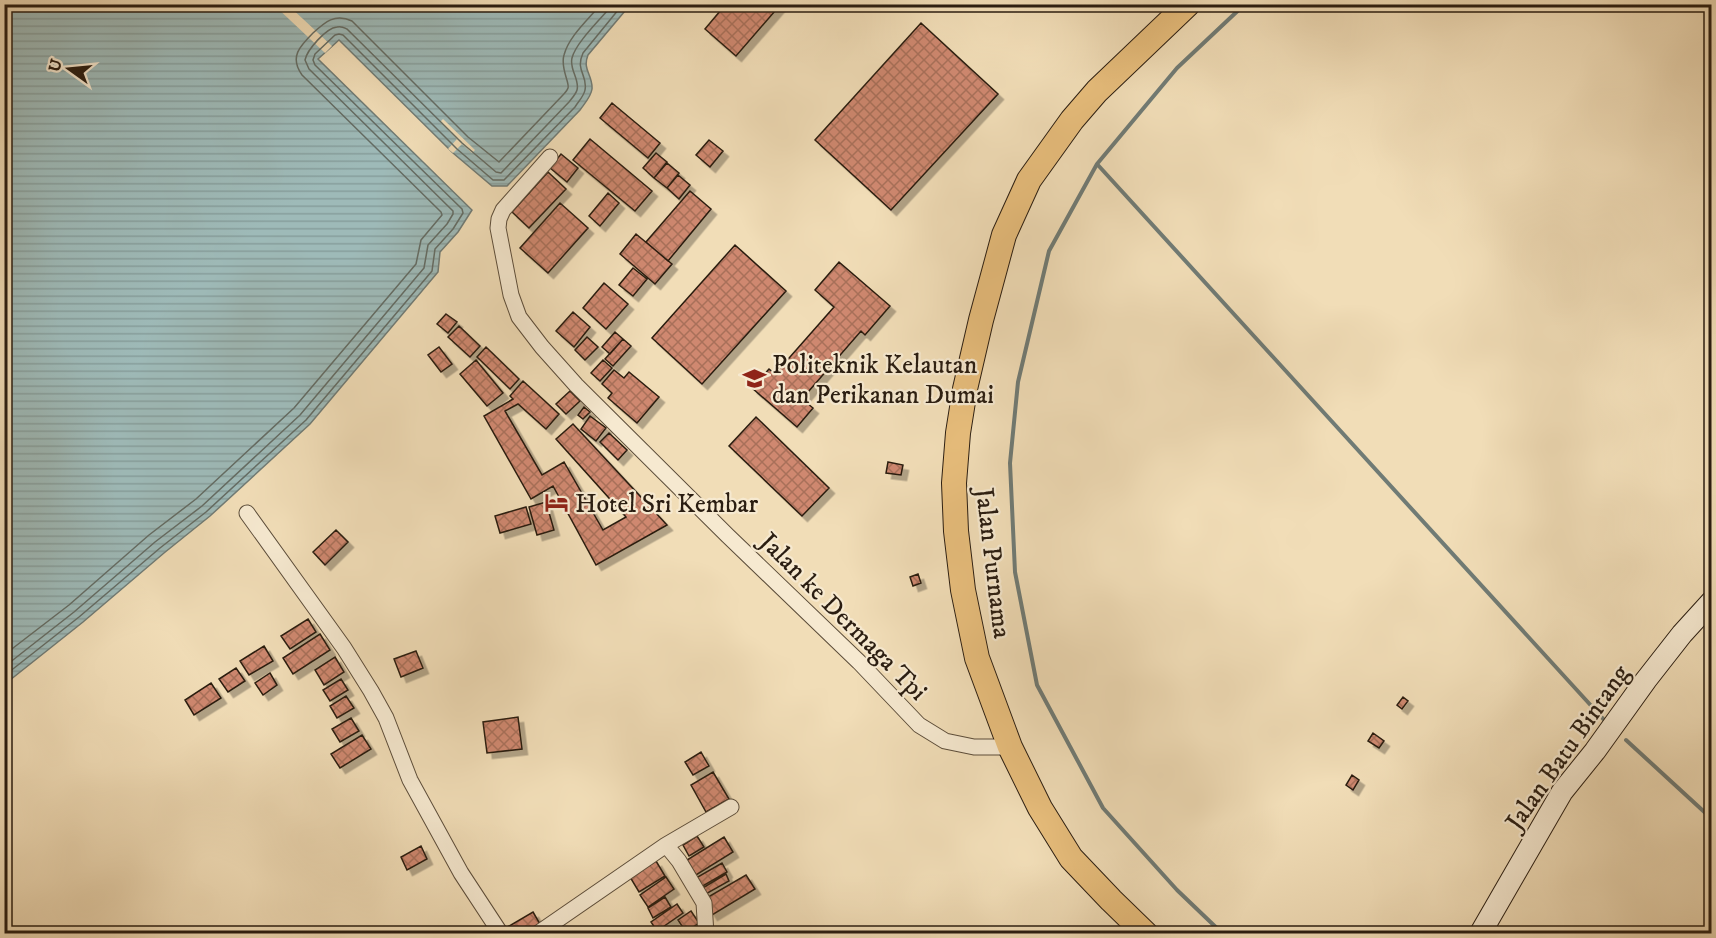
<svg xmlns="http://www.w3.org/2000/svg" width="1716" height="938" font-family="'IM FELL DW Pica',serif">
  <defs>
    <pattern id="water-rules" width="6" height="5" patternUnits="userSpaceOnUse" patternTransform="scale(1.5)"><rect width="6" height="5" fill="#9ebab8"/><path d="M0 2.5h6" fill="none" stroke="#889f9d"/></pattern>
    <pattern id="building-cross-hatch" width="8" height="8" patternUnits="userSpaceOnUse" patternTransform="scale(1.5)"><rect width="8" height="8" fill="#cf886f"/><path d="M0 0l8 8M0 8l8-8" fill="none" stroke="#a86f5a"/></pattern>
    <filter id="shadow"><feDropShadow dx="5.5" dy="5.5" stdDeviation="0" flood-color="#0004"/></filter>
  </defs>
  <rect width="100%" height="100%" fill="#f1ddb7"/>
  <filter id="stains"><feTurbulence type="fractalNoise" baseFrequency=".00333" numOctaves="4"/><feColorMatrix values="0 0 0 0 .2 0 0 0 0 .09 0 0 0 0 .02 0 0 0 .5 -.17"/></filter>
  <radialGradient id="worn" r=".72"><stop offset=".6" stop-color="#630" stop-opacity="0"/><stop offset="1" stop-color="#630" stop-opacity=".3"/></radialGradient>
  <path fill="url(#water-rules)" stroke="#707b75" stroke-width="1.5" d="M5 5H630L588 55C582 70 593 75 592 89 591 97 584 104 580 110L507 186H492L453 153 339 40 318 59 472 210 458 232 440 252 438 272 310 424 210 516 164 553 83 622 5 684Z"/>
  <path fill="#f1ddb7" d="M274 5H288L332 46 325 53Z
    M443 119 475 150 472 153 462 144 453 153 448 149 457 139 440 122Z"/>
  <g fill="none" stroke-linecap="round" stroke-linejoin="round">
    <path stroke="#646c64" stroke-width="1.5" d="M4 655 69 605 149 535 196 499 294 408 416 264 421 240 442 215 441 212 302 75C289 57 300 46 313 33 325 22 335 13 352 21L468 137 499 162 562 96C564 94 567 91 568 88 570 83 560 68 564 55 569 36 588 20 601 4
      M4 667 74 612 155 542 202 506 300 415 424 268 428 245 447 224 453 214V211L309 69 305 60C307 50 326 28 337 27 342 26 343 27 347 29L462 143 496 172 501 173 569 102C572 98 576 94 577 90 580 80 569 69 572 58 576 42 602 18 613 4
      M4 676 79 617 160 548 206 512 306 420 432 271 435 249 453 229 463 213 462 209 315 65 313 60 315 54 335 35 339 34 343 35 457 149 493 180H504L575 107C578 102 584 96 585 90 588 75 575 71 583 53L623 4"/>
    <path stroke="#707b75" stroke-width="4" d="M1097 164 1606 722
      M1626 740 1712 819
      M1223 934 1177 890 1103 808 1037 685 1015 572 1010 463 1018 382 1049 251 1097 164 1177 68 1245 4"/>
  </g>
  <path fill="url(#building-cross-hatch)" stroke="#2a1d11" stroke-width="1.5" filter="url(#shadow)" d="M726 4H781L736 56 705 29Z
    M921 23 998 94 891 210 815 140Z
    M612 103 660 143 648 158 600 118Z
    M590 139 652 191 635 211 573 160Z
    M709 140 723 151 710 167 696 155Z
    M656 153 667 162 654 178 643 168Z
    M561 154 578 168 567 182 550 168Z
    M667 163 679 173 667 188 654 178Z
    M548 172 566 189 529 228 512 212Z
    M678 175 690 185 679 199 667 188Z
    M690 191 711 209 668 261 646 242Z
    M608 193 619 203 600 226 589 216Z
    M560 203 588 228 548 273 520 248Z
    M636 234 672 264 655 284 620 254Z
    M735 245 786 291 702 384 652 338Z
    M839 262 890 306 865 335 861 331 802 399 813 408 797 427 752 388 769 369 775 374 834 307 815 290Z
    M633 268 647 279 633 296 619 285Z
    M604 283 628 304 606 329 583 308Z
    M573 312 590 327 574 347 556 331Z
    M446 314 457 322 448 333 437 324Z
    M459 326 480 346 470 357 448 337Z
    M615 332 623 339 610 354 602 347Z
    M587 337 598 347 585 360 575 350Z
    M623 339 631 346 613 366 605 359Z
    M439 347 452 364 441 372 428 355Z
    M486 347 519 379 510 389 477 357Z
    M476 360 503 393 487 406 460 374Z
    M603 360 612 368 600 381 591 373Z
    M614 370 624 378 629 372 659 397 637 423 608 398 612 393 602 384Z
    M523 381 559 414 546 429 518 404 505 411 542 475 564 462 603 530 626 517 556 439 573 424 667 525 596 565 553 486 531 499 484 416 513 399 510 396Z
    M570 391 580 401 566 414 556 404Z
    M584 407 590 412 583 419 578 415Z
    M590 416 606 428 596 441 581 429Z
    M756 417 829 488 802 516 729 446Z
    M609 433 627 450 618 460 600 442Z
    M888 462 903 465 901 475 886 473Z
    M546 502 554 530 537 535 529 507Z
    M526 507 531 524 500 533 495 516Z
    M336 530 348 542 325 565 313 552Z
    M918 574 921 583 913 586 910 577Z
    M308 619 316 632 290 649 281 636Z
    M320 634 330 650 293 674 283 658Z
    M264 646 273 661 249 675 240 661Z
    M416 651 423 668 401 677 394 659Z
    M335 657 344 672 324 685 315 670Z
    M236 668 245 681 228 692 219 679Z
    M270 673 277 685 263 695 255 683Z
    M341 679 348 690 330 701 323 690Z
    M211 683 221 698 194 715 185 700Z
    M346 696 354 708 337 718 330 706Z
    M1403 697 1408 701 1402 709 1397 705Z
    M518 717 522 749 487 753 483 722Z
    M351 718 359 731 340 742 332 729Z
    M1373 733 1384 741 1379 748 1368 741Z
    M362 735 371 749 340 768 331 754Z
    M701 752 709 766 693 775 685 762Z
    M713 772 729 799 706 812 691 785Z
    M1352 775 1359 780 1353 790 1346 785Z
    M697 836 704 847 689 856 683 845Z
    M724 837 733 852 696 875 687 860Z
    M421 846 427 859 407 870 401 857Z
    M656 861 665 876 639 892 630 877Z
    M722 863 727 872 701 887 696 878Z
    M726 874 729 881 704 895 701 889Z
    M746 875 755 889 712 915 703 900Z
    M666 877 674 889 648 907 640 895Z
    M665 897 671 907 653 918 648 908Z
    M677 904 683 913 657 931 651 922Z
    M691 911 699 923 686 932 678 920Z
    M533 912 540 924 524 934H506L504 929Z"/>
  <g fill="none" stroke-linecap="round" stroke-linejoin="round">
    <defs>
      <path id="street" d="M550 157 503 210 499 219 498 228 511 295 519 317 542 347 576 385 728 536 859 662 919 725 945 741 974 747H1010
        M247 513 344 648 371 691 386 718 410 780 461 873 501 934
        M666 845 679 861 704 903 706 934
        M537 934 666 845 731 807"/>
      <path id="secondary" d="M1480 934 1562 792 1595 751 1646 680 1682 634 1712 601"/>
      <path id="primary" d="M1146 934 1111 900 1071 858 1040 808 1010 747 977 658 963 590 956 531 954 483 958 433 965 389 981 320 1004 235 1029 180 1072 120 1097 91 1188 4"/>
    </defs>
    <use href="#street" stroke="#5c4d3a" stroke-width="17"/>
    <use href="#secondary" stroke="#2a1d11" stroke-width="23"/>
    <use href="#primary" stroke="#2a1d11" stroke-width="26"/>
    <use href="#street" stroke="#f6e9d0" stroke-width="15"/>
    <use href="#secondary" stroke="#f6e9d0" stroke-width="21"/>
    <use href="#primary" stroke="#e8be7c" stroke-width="24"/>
  </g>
  <defs>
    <symbol id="university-bare" viewBox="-9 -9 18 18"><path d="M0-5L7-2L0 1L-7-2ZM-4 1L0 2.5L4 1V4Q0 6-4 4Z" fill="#8f2418" stroke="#f6e9d0" stroke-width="2.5" paint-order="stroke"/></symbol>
    <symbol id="hotel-bare" viewBox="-9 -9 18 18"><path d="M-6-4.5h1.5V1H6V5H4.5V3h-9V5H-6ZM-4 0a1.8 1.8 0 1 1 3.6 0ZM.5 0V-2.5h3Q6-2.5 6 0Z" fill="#8f2418" stroke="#f6e9d0" stroke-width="2.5" paint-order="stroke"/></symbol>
  </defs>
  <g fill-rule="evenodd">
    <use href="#university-bare" x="738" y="362" width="33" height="33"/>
    <use href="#hotel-bare" x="540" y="486" width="33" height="33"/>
  </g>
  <g text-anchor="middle" stroke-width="4.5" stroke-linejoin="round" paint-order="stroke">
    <g font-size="26" fill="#2a1d11" stroke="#f6e9d0" text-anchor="start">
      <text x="772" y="373">Politeknik Kelautan<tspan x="772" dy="30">dan Perikanan Dumai</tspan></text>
      <text x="575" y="512">Hotel Sri Kembar</text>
    </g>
    <g font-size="26" fill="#2a1d11" stroke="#f6e9d0">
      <text transform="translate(994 563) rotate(83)" y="9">Jalan Purnama</text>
      <text transform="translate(844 616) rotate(45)" y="9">Jalan ke Dermaga Tpi</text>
      <text transform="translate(1567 747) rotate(-55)" y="9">Jalan Batu Bintang</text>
    </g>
  </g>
  <rect width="1716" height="938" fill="none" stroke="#f1ddb7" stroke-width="24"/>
  <rect x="6" y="6" width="1704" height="926" fill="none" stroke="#2a1d11" stroke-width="3"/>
  <rect x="12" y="12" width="1692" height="914" fill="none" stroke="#2a1d11" stroke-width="1.5"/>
  <g transform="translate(69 69) rotate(285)" stroke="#f6e9d0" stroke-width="4.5" paint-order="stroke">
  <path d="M0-4.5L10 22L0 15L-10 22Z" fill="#2a1d11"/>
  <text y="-9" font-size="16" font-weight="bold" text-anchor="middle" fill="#2a1d11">U</text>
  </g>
  <rect width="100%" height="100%" filter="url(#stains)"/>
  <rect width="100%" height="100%" fill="url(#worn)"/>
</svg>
